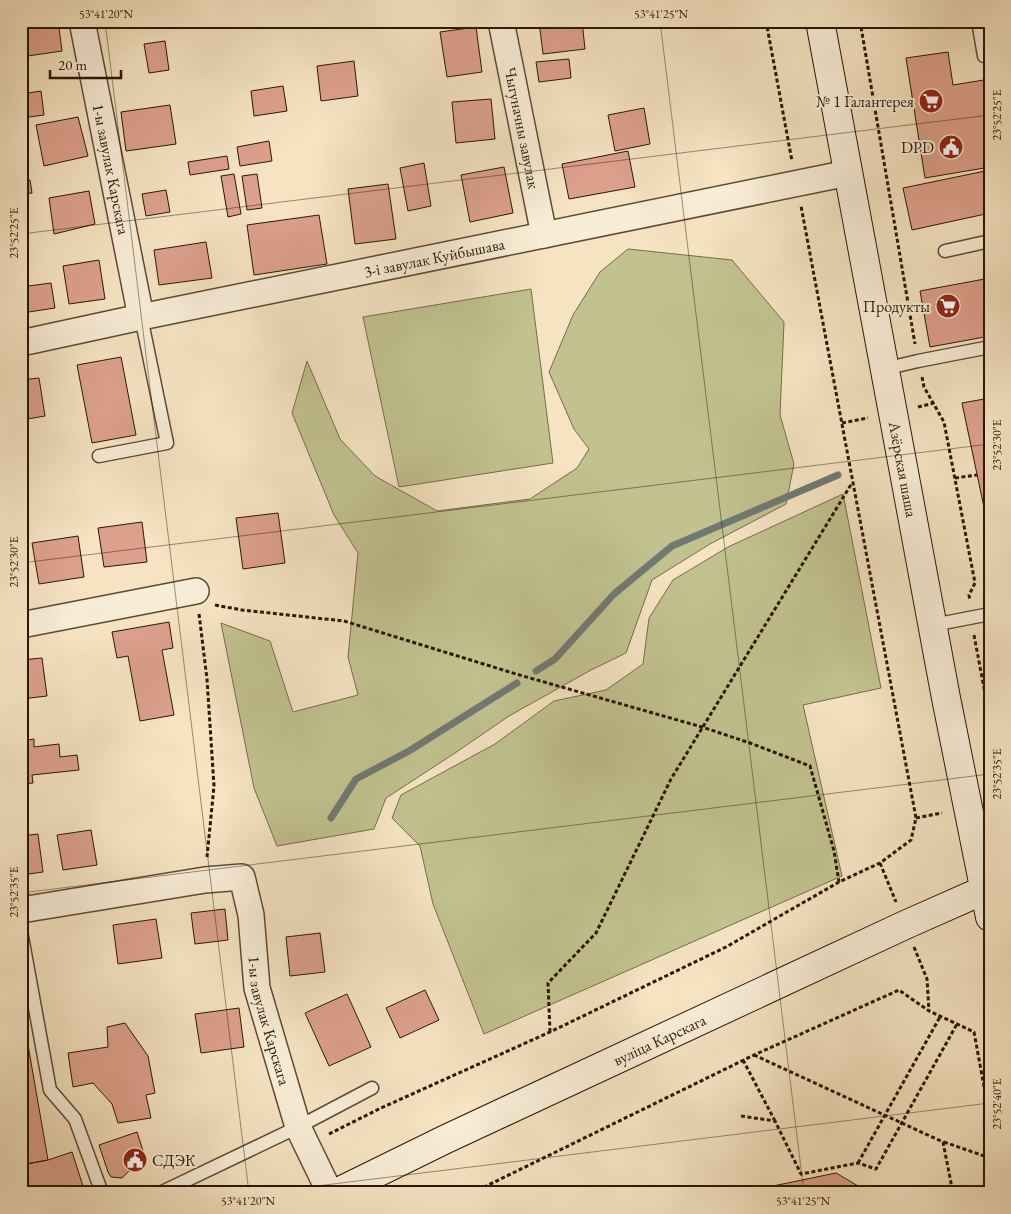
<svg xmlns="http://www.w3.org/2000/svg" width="1011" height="1214" font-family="'EB Garamond',serif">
  <rect width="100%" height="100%" fill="#f5e3c2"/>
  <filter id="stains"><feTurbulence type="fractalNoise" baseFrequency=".004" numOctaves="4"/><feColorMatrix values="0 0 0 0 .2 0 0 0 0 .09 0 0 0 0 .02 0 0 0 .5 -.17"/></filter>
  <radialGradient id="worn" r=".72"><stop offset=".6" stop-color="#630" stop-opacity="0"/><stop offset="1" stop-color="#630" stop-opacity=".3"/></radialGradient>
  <path fill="#c1c28f" stroke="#766c49" d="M628 249 732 260 784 322 780 415 794 464 786 504 710 544 652 580 626 653 591 670 509 716 455 753 386 798 374 829 277 846 254 788 221 623 270 641 293 712 358 695 348 657 358 553 334 515 292 413 307 361 340 439 375 476 437 511 530 499 577 468 589 449 574 429 549 372 573 315 600 272Z
    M531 289 553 463 399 487 363 317Z
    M843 494 881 688 803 705 842 876 484 1034 433 904 420 846 392 818 401 795 495 744 554 701 606 690 643 664 649 618 673 580 728 547Z"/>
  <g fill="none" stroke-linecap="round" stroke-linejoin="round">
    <path stroke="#717973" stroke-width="7" d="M536 671 555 659 614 594 672 546 838 475
      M331 818 356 779 409 751 517 683"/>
  </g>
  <path fill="#dca08c" stroke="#2b1603" d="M21 21H58L62 51 21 57Z
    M110 21H145V22L110 27Z
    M539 21H582L585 49 543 54Z
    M476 27 482 72 447 77 440 32Z
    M165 41 169 70 149 73 144 44Z
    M948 52 953 85 990 79V167L925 178 906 58Z
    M569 59 571 78 539 82 536 62Z
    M354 61 358 96 321 101 317 66Z
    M283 86 287 111 254 116 251 91Z
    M41 91 44 115 21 118V94Z
    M491 99 495 139 456 143 452 102Z
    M170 105 176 144 126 151 121 112Z
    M644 108 650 144 615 151 608 115Z
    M78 117 88 156 44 166 36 125Z
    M269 141 272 161 240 166 237 147Z
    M628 151 635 187 569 199 562 164Z
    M227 156 229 169 190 175 188 162Z
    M424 163 431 206 408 211 400 168Z
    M504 167 513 213 470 222 461 175Z
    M990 170V213L912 230 903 188Z
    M234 174 241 214 228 217 221 176Z
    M257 174 262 208 247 210 242 176Z
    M21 175 22 182 30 180 32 193 21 194Z
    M388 184 396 239 355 244 348 189Z
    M166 190 170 212 146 216 142 194Z
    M89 191 95 224 54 234 49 198Z
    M319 215 327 264 254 275 247 225Z
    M206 242 212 278 159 285 154 250Z
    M99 260 105 299 69 304 63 266Z
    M990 278V336L930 347 920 291Z
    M51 283 55 308 22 313 21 287Z
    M121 357 136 435 92 443 77 365Z
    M39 378 45 416 21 420V380Z
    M990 398V536L962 403Z
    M278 513 285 563 243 569 236 518Z
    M142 522 147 562 104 567 98 528Z
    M78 536 84 577 39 584 32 543Z
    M169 622 173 648 162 650 174 715 140 721 128 656 117 658 112 632Z
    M42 658 47 696 21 699V660Z
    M34 739V747L59 744 60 757 77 755 79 770 32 775 33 783 21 784V741Z
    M91 830 97 865 63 870 57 835Z
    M38 834 43 872 21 875V836Z
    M225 909 228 940 195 944 191 913Z
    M156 919 162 958 118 964 113 925Z
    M320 933 325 972 290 976 286 937Z
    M425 990 439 1020 400 1038 386 1008Z
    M347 994 371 1047 329 1066 305 1013Z
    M239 1008 244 1047 201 1053 195 1014Z
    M125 1023 148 1056 155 1093 146 1095 151 1118 118 1123 112 1104 93 1083 73 1087 68 1053 108 1047 107 1027Z
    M28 1045 48 1160 21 1165V1046Z
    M137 1132 146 1160 127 1166 129 1171 122 1178 111 1177 108 1172 99 1145Z
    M72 1152 83 1186 76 1189 77 1193H21V1165L48 1160Z
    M836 1173 870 1193H739Z"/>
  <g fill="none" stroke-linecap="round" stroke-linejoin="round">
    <defs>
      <path id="lane" d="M978 21 984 56
        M945 251 990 241
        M884 369 918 361 990 347
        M99 456 167 443 141 317
        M933 625 990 614
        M21 931 50 1090 75 1119 102 1193
        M160 1193 298 1127 372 1088"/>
      <g id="street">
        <path id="s1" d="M82 21 141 317"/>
        <path id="s2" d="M501 21 544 235"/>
        <path id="s3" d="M21 343 141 317 848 173"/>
        <path d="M21 625 196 591"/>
        <path id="s4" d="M21 910 205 880 242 877 251 915 257 988 298 1127 330 1193"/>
      </g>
      <g id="secondary">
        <path id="s5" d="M820 21 946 698 990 917"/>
        <path id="s6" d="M336 1193 446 1139 905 925 984 890"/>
      </g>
    </defs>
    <use href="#lane" stroke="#5e4933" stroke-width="15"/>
    <use href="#street" stroke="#5e4933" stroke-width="28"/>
    <use href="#secondary" stroke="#2b1603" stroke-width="30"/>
    <path stroke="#2b1603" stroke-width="3" stroke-dasharray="4 2.5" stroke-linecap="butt" d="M766 21 792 161
      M860 21 915 344
      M922 377 924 387 944 422 975 583 969 595 970 601
      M918 407 934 403
      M842 423 868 418
      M955 478 977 475
      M215 605 242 610 344 621 516 674 702 727 750 743 810 766 834 851 839 882
      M199 614 207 679 214 786 207 857
      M974 635 990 720
      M916 818 942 813
      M880 863 896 902
      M914 947 927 979 929 1011
      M550 1032 548 983 596 933 671 779 852 483
      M754 1055 943 1142 953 1193
      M743 1060 775 1121
      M741 1116 775 1121 801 1174 858 1163 876 1169 957 1024
      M329 1134 381 1108 550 1032 726 947 839 882 880 863 911 840 916 818 801 206
      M944 1142 990 1158
      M858 1163 940 1017
      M472 1193 754 1055 899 990 929 1011 974 1032 990 1119"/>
    <use href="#lane" stroke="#f8edd7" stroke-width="12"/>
    <use href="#street" stroke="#f8edd7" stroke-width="25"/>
    <use href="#secondary" stroke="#f8edd7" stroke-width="28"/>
  </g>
  <path fill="none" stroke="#2b1603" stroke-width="1" stroke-opacity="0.45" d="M105 21 249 1193M660 21 804 1193M21 234 990 115M21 563 990 444M21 893 990 774M260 1193 990 1103"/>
  <defs>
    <symbol id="supermarket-disc" viewBox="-11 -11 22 22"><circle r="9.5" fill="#8f2418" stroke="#f8edd7"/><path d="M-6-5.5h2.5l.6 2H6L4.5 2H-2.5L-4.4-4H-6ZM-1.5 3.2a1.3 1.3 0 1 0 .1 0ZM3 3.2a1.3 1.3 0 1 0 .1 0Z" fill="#fff"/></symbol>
    <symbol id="civic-disc" viewBox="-11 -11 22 22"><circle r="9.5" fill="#8f2418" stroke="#f8edd7"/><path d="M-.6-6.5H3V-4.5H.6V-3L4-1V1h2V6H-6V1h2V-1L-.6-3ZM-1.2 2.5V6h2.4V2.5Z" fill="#fff"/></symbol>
  </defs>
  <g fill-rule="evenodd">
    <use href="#supermarket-disc" x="917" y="87" width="28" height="28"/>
    <use href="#civic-disc" x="937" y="133" width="28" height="28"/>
    <use href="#supermarket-disc" x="934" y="292" width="28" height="28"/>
    <use href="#civic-disc" x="121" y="1146" width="28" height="28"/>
  </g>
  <g text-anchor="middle" stroke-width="4" stroke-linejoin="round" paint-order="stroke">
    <g font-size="16" fill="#2b1603" stroke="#f8edd7" text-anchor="end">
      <text x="914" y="107">№ 1 Галантерея</text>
      <text x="934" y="153">DPD</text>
      <text x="930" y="312">Продукты</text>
      <text x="152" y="1166" text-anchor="start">СДЭК</text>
    </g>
    <g font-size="16" fill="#2b1603" stroke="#f8edd7">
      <text dy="6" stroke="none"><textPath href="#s2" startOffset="109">Чыгуначны завулак</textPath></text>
      <text dy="6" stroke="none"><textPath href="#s1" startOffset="151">1-ы завулак Карскага</textPath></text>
      <text dy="6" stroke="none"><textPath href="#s3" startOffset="422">3-і завулак Куйбышава</textPath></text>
      <text dy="6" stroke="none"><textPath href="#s5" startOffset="456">Азёрская шаша</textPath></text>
      <text dy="6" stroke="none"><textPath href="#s4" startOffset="370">1-ы завулак Карскага</textPath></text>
      <text dy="6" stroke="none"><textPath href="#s6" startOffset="358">вуліца Карскага</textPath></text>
    </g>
  </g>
  <rect width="1011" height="1214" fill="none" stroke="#f5e3c2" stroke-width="55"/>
  <path d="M50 70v8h71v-8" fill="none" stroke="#2b1603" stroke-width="2.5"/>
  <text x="58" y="70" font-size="15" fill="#2b1603" stroke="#f8edd7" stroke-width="4" paint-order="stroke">20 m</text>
  <rect x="28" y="28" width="956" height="1158" fill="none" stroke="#2b1603" stroke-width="2"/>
  <g font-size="12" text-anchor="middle" fill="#2b1603">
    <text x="106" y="18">53°41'20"N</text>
    <text x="661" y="18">53°41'25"N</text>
    <text transform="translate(997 115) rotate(-90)" y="4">23°52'25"E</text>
    <text transform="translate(14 233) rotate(-90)" y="4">23°52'25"E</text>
    <text transform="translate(997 445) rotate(-90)" y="4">23°52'30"E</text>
    <text transform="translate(14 562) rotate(-90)" y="4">23°52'30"E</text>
    <text transform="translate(997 774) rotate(-90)" y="4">23°52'35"E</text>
    <text transform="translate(14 892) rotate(-90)" y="4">23°52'35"E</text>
    <text transform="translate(997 1104) rotate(-90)" y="4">23°52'40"E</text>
    <text x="248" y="1205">53°41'20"N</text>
    <text x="803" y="1205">53°41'25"N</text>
  </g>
  <rect width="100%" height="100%" filter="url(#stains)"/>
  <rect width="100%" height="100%" fill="url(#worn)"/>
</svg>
